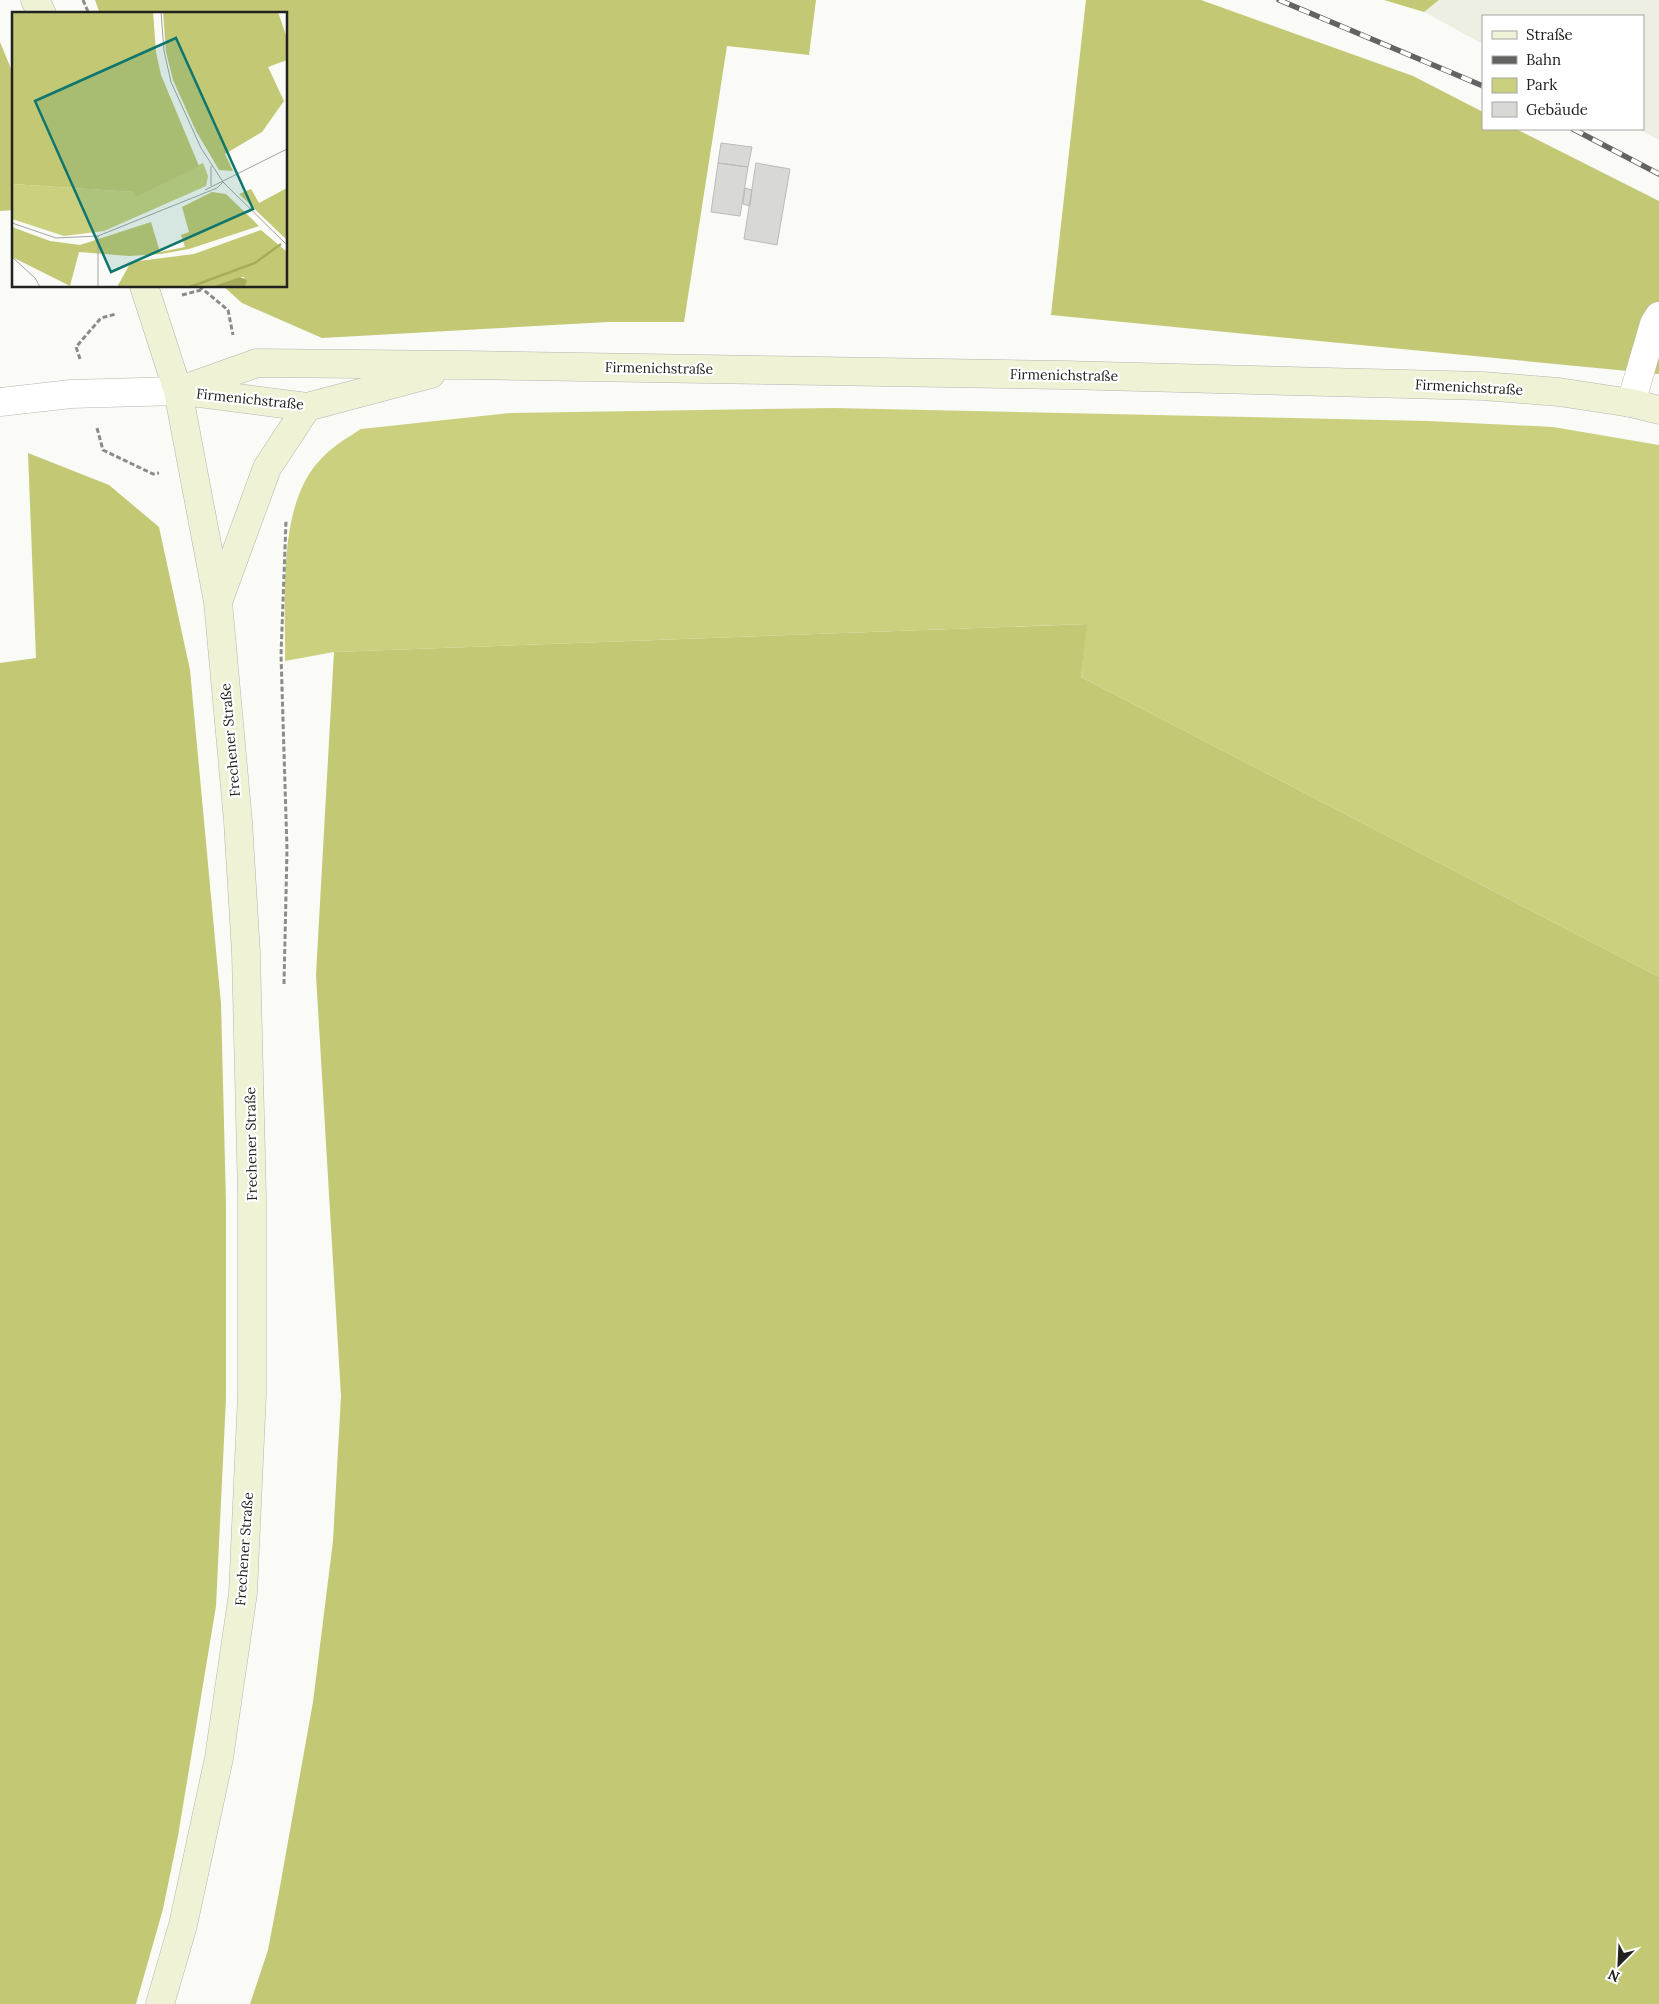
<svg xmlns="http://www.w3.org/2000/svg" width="1659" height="2004" font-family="Lora,serif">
  <rect width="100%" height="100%" fill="#fafaf6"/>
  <path fill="#eeefe3" d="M1439 0H1659V140L1638 129H1643V16H1483V44L1424 12Z"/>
  <path fill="#cbd07f" d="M834 408 1428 421 1553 427 1659 445V977L1081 677 1086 624 334 652 285 661C286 601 276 505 321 459 333 446 347 438 361 429L511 413Z"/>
  <path fill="#c3c874" d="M95 0H816L809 55 727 46 684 322H608L322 338 242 303 223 286H286V14H100Z
    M1086 0H1201L1413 76 1483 112V129H1516L1659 201V374L1051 315Z
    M1384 0H1439L1424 12Z
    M0 42 14 76V210L0 211Z
    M28 453 109 485 159 527 190 670 221 1004 226 1204V1398L216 1606 178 1836 163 1909 136 2004H0V663L36 658Z
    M1087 624 1081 677 1659 977V2004H250L268 1950 279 1892 313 1702 333 1541 341 1396 316 975 334 652Z"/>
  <path fill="#d8d9d4" stroke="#bbbbb7" d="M721 143 752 147 748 167 718 163Z
    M718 163 748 167 740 216 711 212Z
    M756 163 790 169 777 245 744 239Z
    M745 188 752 190 750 206 743 204Z"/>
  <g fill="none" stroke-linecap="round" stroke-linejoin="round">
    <defs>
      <path id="street" d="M0 402 71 394 178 391
        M1631 403 1654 324 1659 316"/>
      <path id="secondary" d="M35 0 42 14
        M144 286 178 391 218 602 238 821 246 953 252 1196V1394L243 1593 219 1758 183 1925 160 2004
        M178 391 257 363 467 365 1064 375 1483 386 1559 392 1631 403 1659 410
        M184 391 307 407 431 374
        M218 602 267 468 307 407"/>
    </defs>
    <use href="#street" stroke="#b5b5b1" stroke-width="29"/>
    <use href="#secondary" stroke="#b5b5b1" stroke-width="29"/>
    <path stroke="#8b8b88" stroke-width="3" stroke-dasharray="5 2.5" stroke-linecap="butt" d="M83 0 89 14
      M199 286 228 310 233 335
      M182 295 201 290
      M80 359 76 347 101 318 116 314
      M97 428 103 450 153 474 159 473
      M284 984 287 850 281 655 286 521"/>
    <use href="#street" stroke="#fff" stroke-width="28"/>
    <use href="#secondary" stroke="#f0f2d5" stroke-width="28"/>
    <defs>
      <path id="rail" d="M1279 0 1483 86
        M1573 129 1659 174"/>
    </defs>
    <use href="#rail" stroke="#636361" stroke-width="5.5"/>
    <use href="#rail" stroke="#fff" stroke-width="4" stroke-dasharray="11" stroke-linecap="butt"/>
  </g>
  <g text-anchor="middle" stroke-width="4.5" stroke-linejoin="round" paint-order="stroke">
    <g font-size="14" fill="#21211f" stroke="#fff">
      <text transform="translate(659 368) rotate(1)" y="5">Firmenichstraße</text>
      <text transform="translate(1064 375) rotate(1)" y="5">Firmenichstraße</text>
      <text transform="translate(1469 387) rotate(3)" y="5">Firmenichstraße</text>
      <text transform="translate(250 399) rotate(6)" y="5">Firmenichstraße</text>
      <text transform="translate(230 740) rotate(-95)" y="5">Frechener Straße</text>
      <text transform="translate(251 1144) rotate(-91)" y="5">Frechener Straße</text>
      <text transform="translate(244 1549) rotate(-86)" y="5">Frechener Straße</text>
    </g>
  </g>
  <g transform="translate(12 12)">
    <rect width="275" height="275" fill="#fafaf6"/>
    <path d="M191 151 196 164 194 174 92 219 52 224 0 207V172L123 180 124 184Z" fill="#cbd07f"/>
    <path d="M0 0H141L144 40 149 63 187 154 124 185 122 180 0 172ZM151 0H266L275 26V48L256 55 272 89 250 120 213 142 221 159 207 158 184 119 161 68 154 40ZM275 176V228L227 182 239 177 247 191ZM200 180 214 182 247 214 177 237 149 242 117 244 67 240 58 274 0 245V215L38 229 68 233 139 210 148 240 173 235 169 223 177 220 170 195ZM249 218 275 240V275H211H233L232 265H229L198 275H105L119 250 182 242Z" fill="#c3c874"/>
    <path d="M228 265 235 268 233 275H198Z" fill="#a7ac59"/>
    <path fill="none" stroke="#a7ac59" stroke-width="2.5" d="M178 275 243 251 269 232"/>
    <path fill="none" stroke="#a3a3a0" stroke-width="1" d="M149 0 152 39 159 70 189 136 211 170 275 233M199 174V154M193 178 275 137M0 211 44 226 86 224 205 176 211 170M86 224V275M0 245 23 266 28 275"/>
    <path fill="#0f766e" fill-opacity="0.15" stroke="#0f766e" stroke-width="2.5" d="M164 26 241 197 99 260 23 89Z"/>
    <rect width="275" height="275" fill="none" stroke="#21211f" stroke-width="2.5"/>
  </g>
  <rect x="1482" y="15" width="162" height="115" fill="#ffffff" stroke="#a6a6a5"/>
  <rect x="1492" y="31" width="25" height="8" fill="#f0f2d5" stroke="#a6a6a5"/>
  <text x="1526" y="40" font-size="15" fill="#21211f">Straße</text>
  <rect x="1492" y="56" width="25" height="8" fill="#636361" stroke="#a6a6a5"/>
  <text x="1526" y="65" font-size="15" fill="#21211f">Bahn</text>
  <rect x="1492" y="78" width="25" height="15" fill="#cbd07f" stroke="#a6a6a5"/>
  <text x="1526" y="90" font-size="15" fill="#21211f">Park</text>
  <rect x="1492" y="102" width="25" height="15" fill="#d8d9d4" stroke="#a6a6a5"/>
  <text x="1526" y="115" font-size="15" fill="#21211f">Gebäude</text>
  <g transform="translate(1619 1964) rotate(204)" stroke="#ffffff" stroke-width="4" paint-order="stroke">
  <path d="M0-4L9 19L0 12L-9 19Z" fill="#21211f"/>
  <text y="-8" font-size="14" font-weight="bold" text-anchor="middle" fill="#21211f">N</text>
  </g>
</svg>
